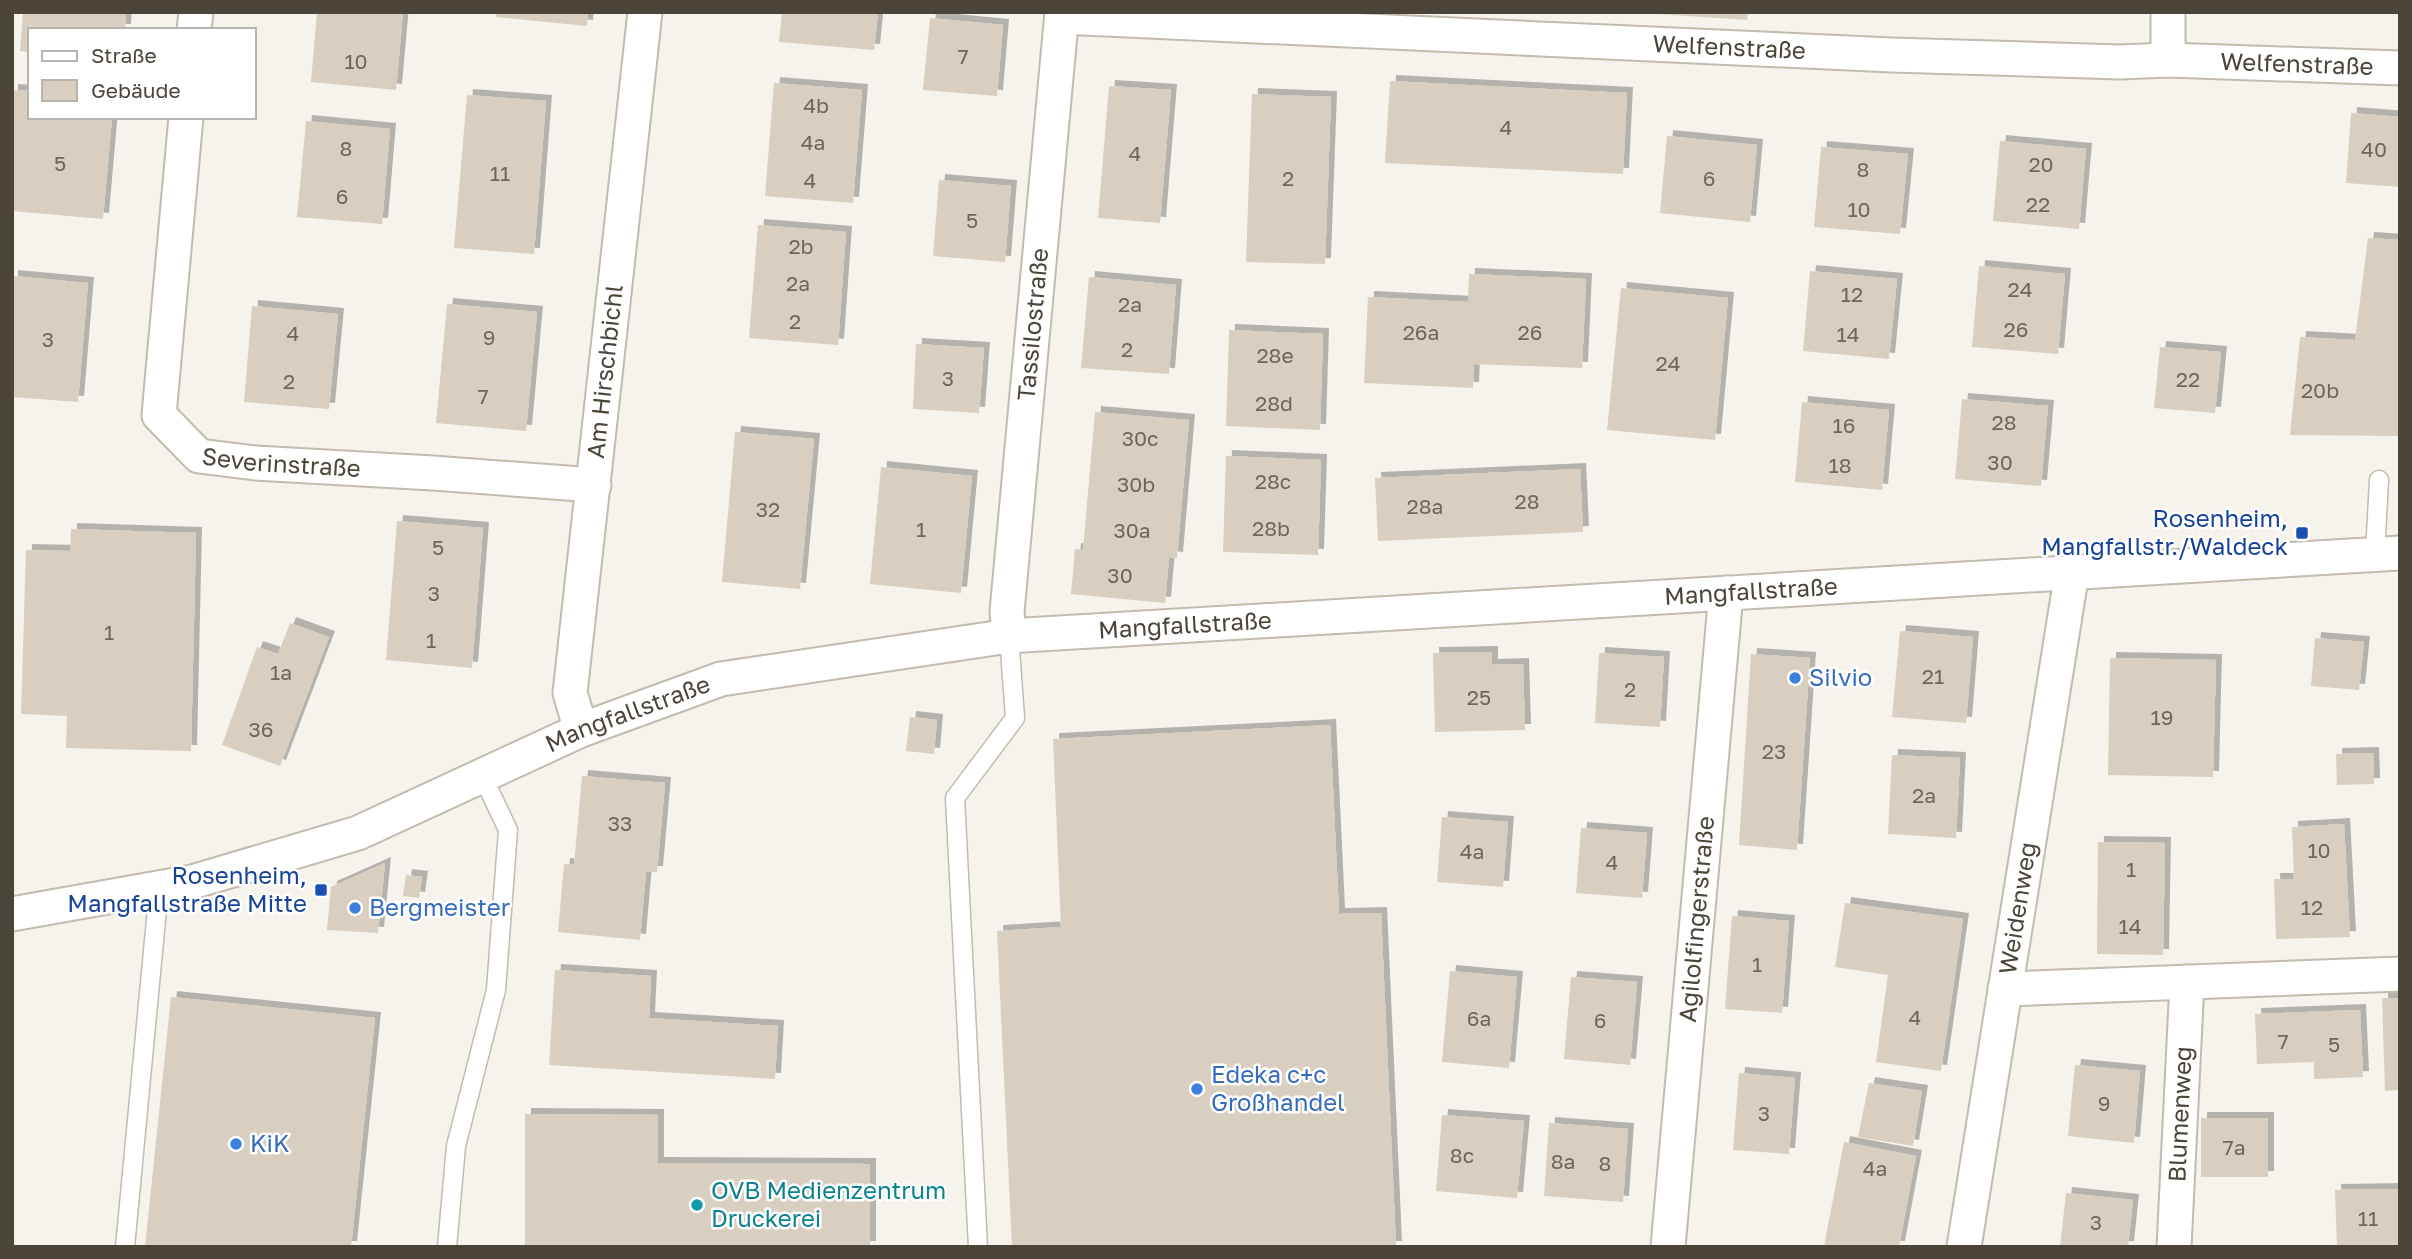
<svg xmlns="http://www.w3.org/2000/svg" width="2412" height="1259" font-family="'Golos Text',sans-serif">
  <defs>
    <filter id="shadow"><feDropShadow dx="6" dy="-6" stdDeviation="0" flood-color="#0004"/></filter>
  </defs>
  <rect width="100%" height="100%" fill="#f6f3ec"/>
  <path fill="#d8cfc1" filter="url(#shadow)" d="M23 12H126L125 30H30V52L20 51Z
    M317 12H403L396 90 311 82Z
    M497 12H588L587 26 496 17Z
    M782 12H878L874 50 779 42Z
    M1659 12H1748L1747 20 1659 14Z
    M930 18 1003 25 997 96 923 90Z
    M1390 81 1627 93 1623 174 1385 163Z
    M774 83 862 90 853 203 765 196Z
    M1109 86 1171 90 1160 223 1098 218Z
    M12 90 30 91V117H112L103 219 12 211Z
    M1252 94 1331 97 1325 264 1246 262Z
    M467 95 546 101 534 254 454 248Z
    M2351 113 2400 117V187L2346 183Z
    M306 121 390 129 382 224 297 217Z
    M1667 136 1757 145 1750 222 1660 213Z
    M2000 141 2086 149 2079 229 1993 221Z
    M1821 147 1908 154 1900 234 1814 227Z
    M939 180 1011 186 1005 262 933 256Z
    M758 225 846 232 838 345 749 338Z
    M2368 238 2400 240V436L2290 435 2300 337 2355 340Z
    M1979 266 2065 274 2058 354 1972 347Z
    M1810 271 1897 279 1889 359 1803 351Z
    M1469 274 1586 279 1582 368 1474 364 1473 388 1364 383 1368 297 1468 302Z
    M12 276 88 283 78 402 12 397Z
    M1089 277 1176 285 1169 374 1081 368Z
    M1621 288 1728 298 1715 440 1607 430Z
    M447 304 537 312 526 431 436 423Z
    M252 306 338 314 329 409 244 402Z
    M1229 330 1323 334 1320 430 1226 426Z
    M916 344 984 348 979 413 913 409Z
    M2160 347 2221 352 2215 413 2154 408Z
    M1962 399 2048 406 2041 486 1955 479Z
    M1802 402 1889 410 1882 490 1795 482Z
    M1095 412 1189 420 1177 558 1169 557 1165 603 1071 594 1075 549 1083 550Z
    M735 432 814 439 800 589 722 582Z
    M1226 456 1321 460 1318 555 1223 552Z
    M881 467 972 476 961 593 870 584Z
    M1580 469 1583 532 1378 541 1375 478Z
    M397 521 483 528 472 668 386 660Z
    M71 529 196 533 191 751 66 748 67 716 21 714 26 550 70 551Z
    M290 623 329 637 280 766 222 745 257 647 278 654Z
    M1900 631 1973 637 1966 723 1892 717Z
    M2315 638 2364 642 2359 690 2311 686Z
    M1492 652V665L1523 664 1525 730 1435 732 1433 653Z
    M1599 653 1664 657 1660 727 1595 723Z
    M1751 654 1810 658 1797 850 1739 845Z
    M2110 658 2216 660 2213 777 2108 775Z
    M910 717 937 720 934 754 906 751Z
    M1330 725 1339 914 1381 913 1396 1247H1012L997 931 1061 927 1053 739Z
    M2373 753 2374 784 2337 785 2336 754Z
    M1892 755 1960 758 1956 838 1888 834Z
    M582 776 665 783 657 872H646L640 940 558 932 564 864 574 865Z
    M1442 817 1508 822 1503 887 1437 882Z
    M2344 824 2350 937 2276 939 2274 879H2294L2292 827Z
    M1581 828 1647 833 1642 898 1576 893Z
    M2098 842 2165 843 2163 955 2097 954Z
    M385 863 378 933 327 930 331 887Z
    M406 875 422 877 419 898 403 896Z
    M1845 903 1963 919 1941 1071 1876 1062 1888 975 1835 967Z
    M1732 916 1789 921 1782 1013 1725 1009Z
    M555 970 651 976 649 1018 778 1026 775 1079 549 1065Z
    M1450 971 1517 977 1509 1068 1442 1062Z
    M1571 977 1637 982 1630 1065 1564 1059Z
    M171 997 375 1018 351 1247H145Z
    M2382 998H2400V1090L2385 1091Z
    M2360 1010 2363 1077 2314 1079V1062L2257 1064 2255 1014Z
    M2075 1065 2140 1071 2134 1143 2068 1136Z
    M1739 1073 1795 1078 1789 1154 1733 1150Z
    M1869 1083 1922 1091 1913 1146 1858 1137Z
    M525 1114 658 1115V1163L870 1164V1247H525Z
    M1442 1115 1524 1121 1517 1198 1436 1191Z
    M2201 1118H2268V1177H2201Z
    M1549 1123 1628 1129 1623 1202 1544 1196Z
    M1844 1142 1916 1156 1899 1247 1824 1246Z
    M2400 1189V1247H2337L2335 1190Z
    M2066 1193 2133 1200 2128 1247H2060Z"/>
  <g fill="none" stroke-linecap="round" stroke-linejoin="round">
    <defs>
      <path id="lane" d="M2375 554 2379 480
        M125 1247 159 888
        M447 1247 456 1146 496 990 508 830 482 775
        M978 1247 955 798 1015 718 1009 636"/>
      <g id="street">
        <path d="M2168 12V60"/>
        <path id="s1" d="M1062 17 1892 55 2120 62 2168 60 2400 68"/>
        <path d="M194 30 196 12"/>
        <path id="s2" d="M186 117 159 415 199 456 255 463 433 473 594 485"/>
        <path id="s3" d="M1009 636 1007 612 1062 12"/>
        <path id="s4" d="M581 730 570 693 645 12"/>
        <path id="s5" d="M12 914 192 882 358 833 581 730 721 679 1009 636 2400 553"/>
        <path d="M2005 989 2400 974"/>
        <path id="s6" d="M1668 1247 1726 593"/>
        <path id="s7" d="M1964 1247 2072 572"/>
        <path id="s8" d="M2174 1247 2187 982"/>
      </g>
    </defs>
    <use href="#lane" stroke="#c2bbae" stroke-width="21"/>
    <use href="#street" stroke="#c2bbae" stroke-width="37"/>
    <use href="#lane" stroke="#fff" stroke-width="18"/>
    <use href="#street" stroke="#fff" stroke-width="33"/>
  </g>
  <g fill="#1a4fb4" stroke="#fff" stroke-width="2.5">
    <rect x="2295" y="526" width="14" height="14" rx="3.5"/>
    <rect x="314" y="883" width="14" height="14" rx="3.5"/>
  </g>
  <g fill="#3f7fe0" stroke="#fff" stroke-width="2.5">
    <circle cx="1795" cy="678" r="7"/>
    <circle cx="355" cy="908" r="7"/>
    <circle cx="1197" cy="1089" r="7"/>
    <circle cx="236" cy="1144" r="7"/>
  </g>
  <circle fill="#0f9aa8" stroke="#fff" stroke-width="2.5" cx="697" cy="1205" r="7"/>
  <g text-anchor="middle" stroke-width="5" stroke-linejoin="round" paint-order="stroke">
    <g font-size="21" fill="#6e675b">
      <text x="963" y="64">7</text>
      <text x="356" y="69">10</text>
      <text x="816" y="113">4b</text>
      <text x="1506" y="135">4</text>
      <text x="813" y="150">4a</text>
      <text x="346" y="156">8</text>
      <text x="2374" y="157">40</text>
      <text x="1135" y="161">4</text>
      <text x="60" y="171">5</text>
      <text x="2041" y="172">20</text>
      <text x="1863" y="177">8</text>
      <text x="500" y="181">11</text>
      <text x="1288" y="186">2</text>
      <text x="1709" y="186">6</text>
      <text x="810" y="188">4</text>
      <text x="342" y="204">6</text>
      <text x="2038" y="212">22</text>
      <text x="1859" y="217">10</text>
      <text x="972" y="228">5</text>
      <text x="801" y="254">2b</text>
      <text x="798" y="291">2a</text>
      <text x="2020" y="297">24</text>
      <text x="1852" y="302">12</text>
      <text x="1130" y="312">2a</text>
      <text x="795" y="329">2</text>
      <text x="2016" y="337">26</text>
      <text x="1421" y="340">26a</text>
      <text x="1530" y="340">26</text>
      <text x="293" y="341">4</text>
      <text x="1848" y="342">14</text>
      <text x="489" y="345">9</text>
      <text x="48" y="347">3</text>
      <text x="1127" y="357">2</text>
      <text x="1275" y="363">28e</text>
      <text x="1668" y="371">24</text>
      <text x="948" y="386">3</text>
      <text x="2188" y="387">22</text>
      <text x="289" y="389">2</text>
      <text x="2320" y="398">20b</text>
      <text x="483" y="404">7</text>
      <text x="1274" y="411">28d</text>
      <text x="2004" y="430">28</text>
      <text x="1844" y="433">16</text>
      <text x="1140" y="446">30c</text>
      <text x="2000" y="470">30</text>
      <text x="1840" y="473">18</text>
      <text x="1273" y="489">28c</text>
      <text x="1136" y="492">30b</text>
      <text x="1527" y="509">28</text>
      <text x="1425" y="514">28a</text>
      <text x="768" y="517">32</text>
      <text x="1271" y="536">28b</text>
      <text x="921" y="537">1</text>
      <text x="1132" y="538">30a</text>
      <text x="438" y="555">5</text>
      <text x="1120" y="583">30</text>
      <text x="434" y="601">3</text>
      <text x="109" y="640">1</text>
      <text x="431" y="648">1</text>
      <text x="281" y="680">1a</text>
      <text x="1933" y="684">21</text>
      <text x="1630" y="697">2</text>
      <text x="1479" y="705">25</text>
      <text x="2162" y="725">19</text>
      <text x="261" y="737">36</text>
      <text x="1774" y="759">23</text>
      <text x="1924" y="803">2a</text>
      <text x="620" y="831">33</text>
      <text x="2319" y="858">10</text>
      <text x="1472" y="859">4a</text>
      <text x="1612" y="870">4</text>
      <text x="2131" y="877">1</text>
      <text x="2312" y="915">12</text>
      <text x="2130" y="934">14</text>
      <text x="1757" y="972">1</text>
      <text x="1915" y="1025">4</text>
      <text x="1479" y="1026">6a</text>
      <text x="1600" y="1028">6</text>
      <text x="2283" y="1049">7</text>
      <text x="2334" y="1052">5</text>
      <text x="2104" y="1111">9</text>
      <text x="1764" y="1121">3</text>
      <text x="2234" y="1155">7a</text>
      <text x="1462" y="1163">8c</text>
      <text x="1563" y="1169">8a</text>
      <text x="1605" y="1171">8</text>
      <text x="1875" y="1176">4a</text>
      <text x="2368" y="1226">11</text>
      <text x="2096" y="1230">3</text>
    </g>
    <g font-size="24" fill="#4b4439" stroke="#fff">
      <text dy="8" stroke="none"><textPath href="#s1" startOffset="668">Welfenstraße</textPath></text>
      <text dy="8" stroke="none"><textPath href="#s1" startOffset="1236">Welfenstraße</textPath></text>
      <text dy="8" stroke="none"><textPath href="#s3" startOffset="313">Tassilostraße</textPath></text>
      <text dy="8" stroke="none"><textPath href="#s4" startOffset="362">Am Hirschbichl</textPath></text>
      <text dy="8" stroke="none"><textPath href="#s2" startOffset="439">Severinstraße</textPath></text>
      <text dy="8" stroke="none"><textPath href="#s5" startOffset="1785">Mangfallstraße</textPath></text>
      <text dy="8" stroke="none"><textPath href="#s5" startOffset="1218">Mangfallstraße</textPath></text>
      <text dy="8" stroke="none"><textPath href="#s5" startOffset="651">Mangfallstraße</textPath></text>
      <text dy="8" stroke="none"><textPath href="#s7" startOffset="343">Weidenweg</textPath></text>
      <text dy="8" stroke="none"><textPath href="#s6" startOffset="329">Agilolfingerstraße</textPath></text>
      <text dy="8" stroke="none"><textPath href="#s8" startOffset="133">Blumenweg</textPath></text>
    </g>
    <g font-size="24" fill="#164399" stroke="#fff" text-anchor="end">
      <text x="2288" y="527">Rosenheim,<tspan x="2288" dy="28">Mangfallstr./Waldeck</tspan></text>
      <text x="307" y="884">Rosenheim,<tspan x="307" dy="28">Mangfallstraße Mitte</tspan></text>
    </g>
    <g font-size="24" fill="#366cbe" stroke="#fff" text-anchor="start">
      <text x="1809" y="686">Silvio</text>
      <text x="369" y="916">Bergmeister</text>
      <text x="1211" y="1083">Edeka c+c<tspan x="1211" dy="28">Großhandel</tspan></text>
      <text x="250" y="1152">KiK</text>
    </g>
    <g font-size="24" fill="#0d838f" stroke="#fff" text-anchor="start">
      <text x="711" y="1199">OVB Medienzentrum<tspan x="711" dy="28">Druckerei</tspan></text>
    </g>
  </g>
  <rect width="2412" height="1259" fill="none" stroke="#4b4439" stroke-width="28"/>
  <rect x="28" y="28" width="228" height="91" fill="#ffffff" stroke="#b7b4b0" stroke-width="2"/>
  <rect x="42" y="51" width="35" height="10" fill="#ffffff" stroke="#b7b4b0" stroke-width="2"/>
  <text x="91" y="63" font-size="21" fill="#4b4439">Straße</text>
  <rect x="42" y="80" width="35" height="21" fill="#d8cfc1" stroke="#b7b4b0" stroke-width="2"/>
  <text x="91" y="98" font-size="21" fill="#4b4439">Gebäude</text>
</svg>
